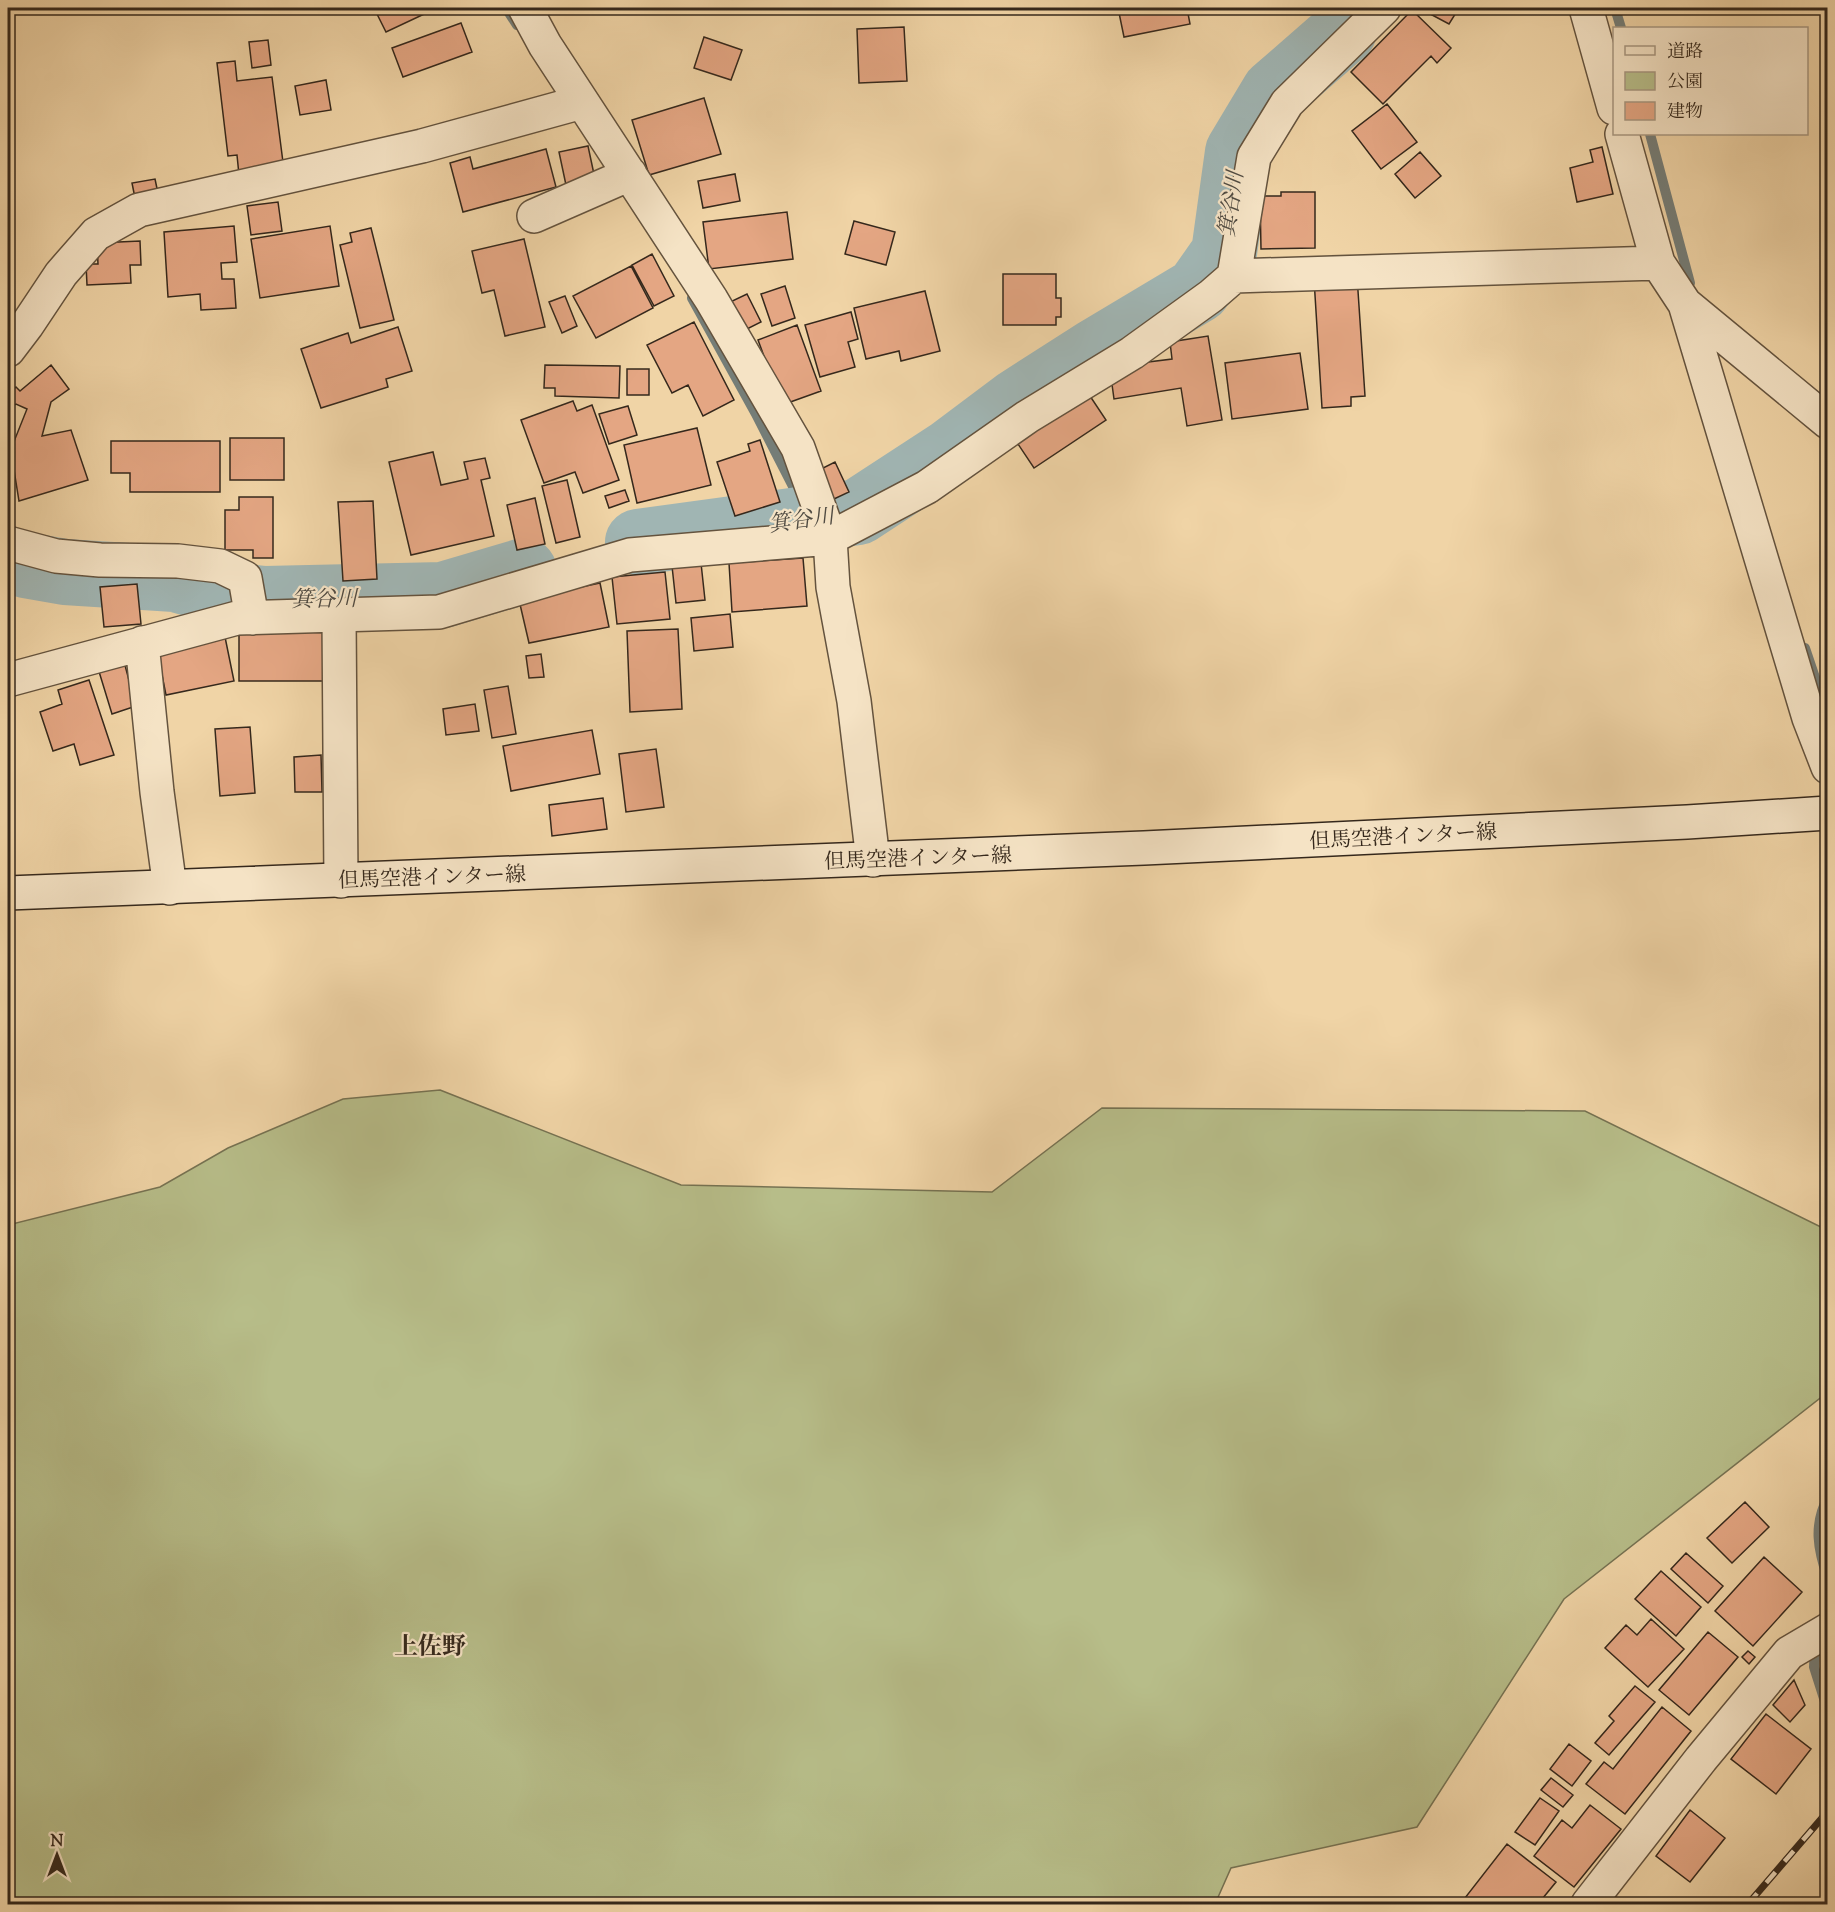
<svg xmlns="http://www.w3.org/2000/svg" width="1835" height="1912" font-family="'Sorts Mill Goudy','Noto Serif JP',serif">
  <rect width="100%" height="100%" fill="#f0d4a6"/>
  <filter id="stains"><feTurbulence type="fractalNoise" baseFrequency=".00333" numOctaves="4"/><feColorMatrix values="0 0 0 0 .2 0 0 0 0 .09 0 0 0 0 .02 0 0 0 .5 -.17"/></filter>
  <radialGradient id="worn" r=".72"><stop offset=".6" stop-color="#630" stop-opacity="0"/><stop offset="1" stop-color="#630" stop-opacity=".3"/></radialGradient>
  <path fill="#b7bd89" stroke="#767252" stroke-width="1.5" d="M440 1090 681 1185 992 1192 1102 1108 1585 1111 1827 1230V1383L1824 1395 1564 1599 1417 1827 1231 1868 1215 1904H8V1225L160 1187 228 1148 343 1099Z"/>
  <g fill="none" stroke-linecap="round" stroke-linejoin="round">
    <path stroke="#757d77" stroke-width="10" d="M506 8 517 25
      M1615 8 1621 28
      M1650 134 1690 283
      M692 298 756 414 802 504
      M1805 648 1828 716
      M1828 1497C1813 1525 1818 1550 1828 1579
      M1815 1645 1814 1667 1828 1711"/>
    <path stroke="#a0b5b3" stroke-width="66" d="M638 542 858 512 950 452 1018 401 1096 351 1198 290 1224 253 1238 152 1274 92 1344 31
      M8 559 25 565 65 572 175 579 236 596 265 599 443 595 524 571"/>
  </g>
  <path fill="#e4a683" stroke="#35281c" stroke-width="1.5" d="M374 8H437L386 32Z
    M1118 8H1187L1190 24 1124 37Z
    M1419 8H1459L1449 24Z
    M1412 10 1451 48 1437 63 1431 56 1383 104 1351 72Z
    M461 23 472 52 403 77 392 48Z
    M904 27 907 81 859 83 857 29Z
    M704 37 742 50 731 80 694 68Z
    M268 40 271 65 252 68 249 42Z
    M235 61 237 81 272 77 284 170 239 175 237 155 228 156 217 63Z
    M326 80 331 110 300 115 295 86Z
    M704 98 721 154 649 175 632 120Z
    M1387 104 1417 142 1381 169 1352 131Z
    M588 146 595 179 566 185 559 152Z
    M1602 147 1613 194 1577 202 1570 168 1593 162 1590 150Z
    M546 149 556 187 463 212 450 163 470 157 473 169Z
    M1420 152 1441 176 1415 198 1395 174Z
    M735 174 740 201 703 208 698 181Z
    M155 179 159 198 136 203 132 183Z
    M1281 192H1315V248L1261 249 1260 196H1281Z
    M278 202 282 231 251 235 247 206Z
    M787 212 793 259 709 269 703 222Z
    M854 221 895 232 886 265 845 254Z
    M234 226 237 262 221 263 222 279H234L236 308 201 310 200 294 168 297 164 232Z
    M330 226 339 286 260 298 251 239Z
    M371 228 394 320 360 328 340 245 352 242 350 233Z
    M524 239 545 327 505 336 494 290 482 293 472 251Z
    M140 241 141 265H130L131 283 87 285 86 264H98L97 243Z
    M652 254 674 296 654 306 632 265Z
    M631 266 653 308 596 338 573 296Z
    M1003 274H1056V298H1061V317H1056V325H1003Z
    M1357 276 1365 396 1351 397V406L1322 408 1314 279Z
    M785 286 795 318 772 326 761 294Z
    M925 291 940 351 901 361 899 351 866 359 854 308Z
    M747 294 761 322 743 331 728 303Z
    M565 296 577 326 562 333 549 302Z
    M851 312 858 339 848 342 855 367 820 377 805 325Z
    M694 322 734 400 703 416 688 385 672 393 647 345Z
    M797 325 821 391 782 405 758 340Z
    M398 327 412 371 386 379 388 387 321 408 301 349 348 333 351 343Z
    M1208 336 1222 420 1187 426 1181 388 1114 399 1111 377 1132 364 1172 359 1170 342Z
    M1300 353 1308 409 1232 419 1225 363Z
    M51 365 69 389 51 402 42 436 71 430 88 480 19 501 10 445 13 444 27 409 16 404 8 410V394L16 387 20 391Z
    M545 365 620 366 619 398 555 396V388H544Z
    M627 369H649V395H627Z
    M1086 390 1106 420 1034 468 1014 438Z
    M573 401 577 411 592 405 619 480 583 493 575 472 544 483 521 420Z
    M628 406 637 435 609 444 599 414Z
    M697 428 711 485 637 503 624 445Z
    M230 438H284V480H230Z
    M760 440 780 502 735 516 717 462 750 451 748 444Z
    M111 441H220V492H130V473H111Z
    M433 452 441 485 468 479 464 462 485 458 490 478 481 480 494 536 411 555 389 462Z
    M835 462 849 492 834 499 819 470Z
    M567 480 580 537 556 543 542 486Z
    M625 490 629 501 609 508 605 496Z
    M239 497H273V558H253V550H225V510H239Z
    M535 498 545 544 517 550 507 505Z
    M373 501 377 579 343 581 338 502Z
    M803 558 807 606 732 612 729 563Z
    M701 563 705 600 676 603 672 566Z
    M665 572 670 619 617 624 612 577Z
    M8 576 10 667 8 668Z
    M600 583 609 627 529 643 519 600Z
    M137 584 141 624 104 627 100 587Z
    M730 614 733 647 694 651 691 618Z
    M678 629 682 709 630 712 627 631Z
    M239 630H324V681H239Z
    M225 637 234 681 166 695 157 650Z
    M541 654 544 677 529 678 526 656Z
    M123 658 136 706 112 714 97 665Z
    M89 680 114 755 80 765 74 744 53 751 40 712 62 704 58 690Z
    M508 686 516 734 492 738 484 690Z
    M475 704 479 731 446 735 443 709Z
    M250 727 255 793 220 796 215 729Z
    M592 730 600 774 511 791 503 746Z
    M656 749 664 807 626 812 619 754Z
    M321 755 322 792H295L294 757Z
    M603 798 607 829 552 836 549 805Z
    M1745 1502 1769 1527 1732 1563 1707 1538Z
    M1686 1553 1723 1586 1708 1603 1671 1569Z
    M1764 1557 1802 1592 1753 1646 1715 1611Z
    M1661 1571 1701 1607 1676 1636 1635 1599Z
    M1651 1619 1684 1649 1648 1687 1605 1648 1626 1625 1637 1635Z
    M1708 1632 1738 1657 1689 1715 1659 1690Z
    M1748 1651 1755 1657 1749 1664 1742 1657Z
    M1828 1654V1675L1821 1657Z
    M1794 1680 1805 1705 1790 1722 1773 1705Z
    M1635 1686 1655 1702 1609 1755 1595 1743 1614 1721 1609 1716Z
    M1662 1707 1691 1731 1625 1814 1586 1784 1604 1762 1613 1769Z
    M1766 1714 1811 1749 1776 1794 1731 1759Z
    M1569 1744 1591 1761 1572 1786 1550 1769Z
    M1551 1778 1573 1795 1563 1807 1541 1790Z
    M1540 1798 1559 1811 1535 1845 1515 1832Z
    M1590 1805 1621 1829 1574 1887 1534 1856 1562 1820 1572 1828Z
    M1690 1810 1725 1838 1690 1882 1656 1856Z
    M1507 1844 1556 1882 1538 1904H1464L1461 1903Z"/>
  <g fill="none" stroke-linecap="round" stroke-linejoin="round">
    <defs>
      <path id="street" d="M525 8 545 45 711 299 798 448 830 538 833 587 854 701 873 860
        M1586 8 1614 108
        M1622 134 1658 263 1685 304 1809 718 1828 767
        M534 216 630 174
        M1234 276 1658 263
        M1685 304 1828 422
        M8 350 27 325 61 274 96 234 139 210 422 146 582 102
        M8 543 56 556 100 560 178 561 220 566 245 578 252 618
        M339 616 341 881
        M142 643 157 792 170 888
        M8 680 237 618 439 612 630 555 830 538 927 487 1027 417 1132 353 1211 296 1234 276 1254 157 1287 103 1384 8
        M1588 1904 1701 1759 1789 1653 1828 1630"/>
      <path id="secondary" d="M8 893 1144 848 1687 822 1828 813"/>
    </defs>
    <use href="#street" stroke="#64533e" stroke-width="36"/>
    <use href="#secondary" stroke="#35281c" stroke-width="36"/>
    <use href="#street" stroke="#f5e3c5" stroke-width="33"/>
    <use href="#secondary" stroke="#f5e3c5" stroke-width="33"/>
    <defs>
      <path id="rail" d="M1748 1904 1828 1811"/>
    </defs>
    <use href="#rail" stroke="#35281c" stroke-width="7"/>
    <use href="#rail" stroke="#f5e3c5" stroke-width="4.5" stroke-dasharray="14" stroke-linecap="butt"/>
  </g>
  <g text-anchor="middle" stroke-width="4.5" stroke-linejoin="round" paint-order="stroke">
    <g font-size="21" fill="#35281c" stroke="#f5e3c5">
      <text transform="translate(1403 836) rotate(-3)" y="7">但馬空港インター線</text>
      <text transform="translate(918 858) rotate(-2)" y="7">但馬空港インター線</text>
      <text transform="translate(432 877) rotate(-2)" y="7">但馬空港インター線</text>
    </g>
    <g font-size="22" font-style="italic" fill="#504b42" stroke="#f5e3c5">
      <text transform="translate(1230 204) rotate(-82)" y="8">箕谷川</text>
      <text transform="translate(801 519) rotate(-8)" y="8">箕谷川</text>
      <text transform="translate(324 598) rotate(-1)" y="8">箕谷川</text>
    </g>
    <g font-size="24" font-weight="bold" fill="#35281c" stroke="#f5e3c5">
      <text x="430" y="1654">上佐野</text>
    </g>
  </g>
  <rect width="1835" height="1912" fill="none" stroke="#f0d4a6" stroke-width="30"/>
  <rect x="9" y="9" width="1817" height="1894" fill="none" stroke="#35281c" stroke-width="3"/>
  <rect x="15" y="15" width="1805" height="1882" fill="none" stroke="#35281c" stroke-width="1.5"/>
  <rect x="1613" y="27" width="195" height="108" fill="#f5e3c5" stroke="#a89881" stroke-width="1.5"/>
  <rect x="1625" y="46" width="30" height="9" fill="#f5e3c5" stroke="#a89881" stroke-width="1.5"/>
  <text x="1667" y="57" font-size="18" fill="#35281c">道路</text>
  <rect x="1625" y="72" width="30" height="18" fill="#b7bd89" stroke="#a89881" stroke-width="1.5"/>
  <text x="1667" y="87" font-size="18" fill="#35281c">公園</text>
  <rect x="1625" y="102" width="30" height="18" fill="#e4a683" stroke="#a89881" stroke-width="1.5"/>
  <text x="1667" y="117" font-size="18" fill="#35281c">建物</text>
  <g transform="translate(57 1855)" stroke="#f5e3c5" stroke-width="4.5" paint-order="stroke">
  <path d="M0-4.5L10 22L0 15L-10 22Z" fill="#35281c"/>
  <text y="-9" font-size="16" font-weight="bold" text-anchor="middle" fill="#35281c">N</text>
  </g>
  <rect width="100%" height="100%" filter="url(#stains)"/>
  <rect width="100%" height="100%" fill="url(#worn)"/>
</svg>
